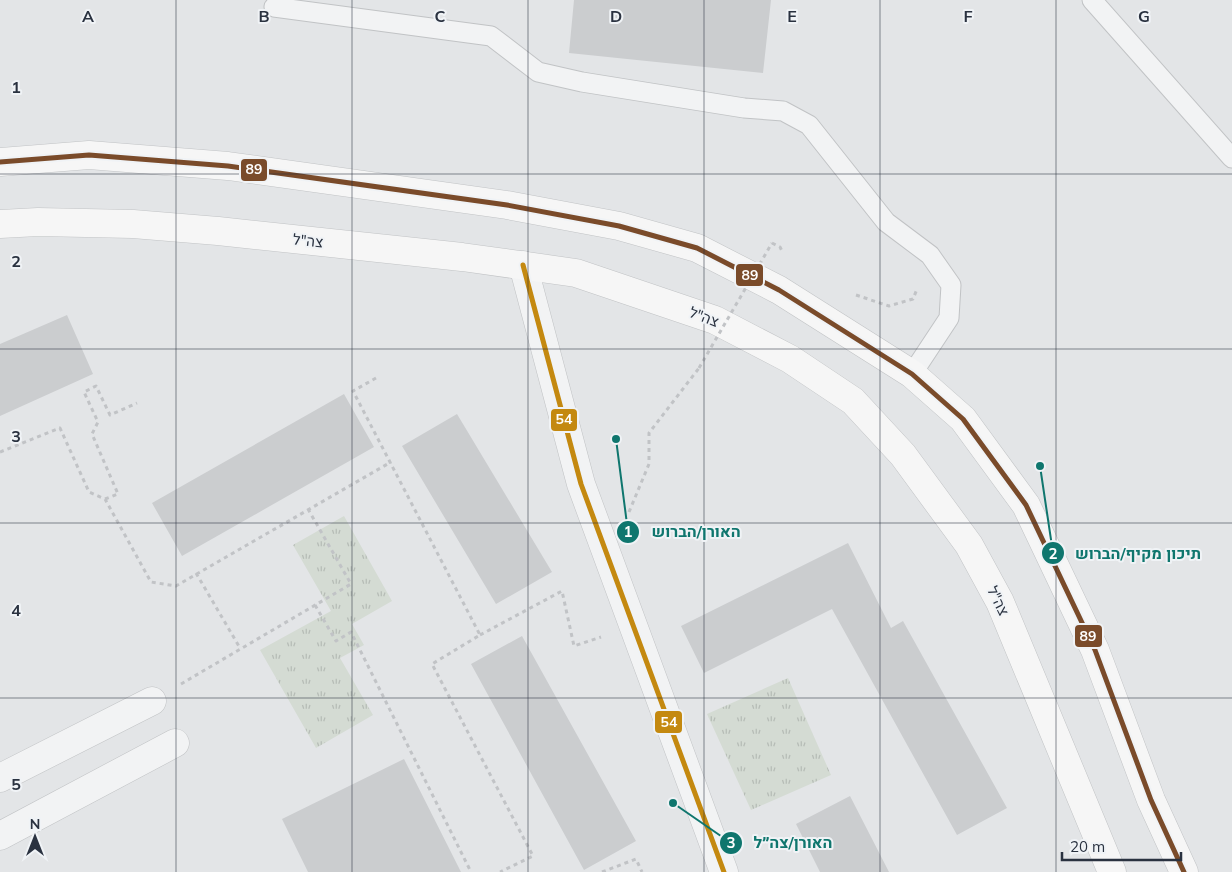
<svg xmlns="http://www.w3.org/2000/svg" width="1232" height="872" font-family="Mulish,Heebo,sans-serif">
  <defs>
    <pattern id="park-tufts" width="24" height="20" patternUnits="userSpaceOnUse" patternTransform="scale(1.25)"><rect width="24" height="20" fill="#d4dbd3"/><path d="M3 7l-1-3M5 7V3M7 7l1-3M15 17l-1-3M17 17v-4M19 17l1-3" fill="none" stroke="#b6bcb6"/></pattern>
  </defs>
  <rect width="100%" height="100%" fill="#e3e5e7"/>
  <path fill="url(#park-tufts)" d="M344 516 392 601 352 624 364 645 340 658 373 715 316 748 260 650 331 611 293 545Z
    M788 678 831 775 751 810 707 714Z"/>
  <path fill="#cbcdcf" d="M574 0H771L763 73 569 53Z
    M67 315 93 374 0 416V344Z
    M344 394 374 447 182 556 152 503Z
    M457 414 552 572 496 604 402 446Z
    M848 543 891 628 903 621 1007 808 957 835 832 609 704 673 681 626Z
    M522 636 636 841 584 870 471 664Z
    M404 759 461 872H308L282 819Z
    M850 796 889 872H820L796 824Z"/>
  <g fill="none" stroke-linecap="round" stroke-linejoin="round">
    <defs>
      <path id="service" d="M1092 0 1232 158
        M274 7 491 36 538 72 582 82 744 108 783 111 809 125 886 222 930 255 951 285 949 318 912 374"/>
      <path id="minor" d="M523 265 581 484 724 872
        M0 778 152 701
        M0 836 175 743"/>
      <path id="secondary" d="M0 162 89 155 228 166 507 205 619 226 697 248 779 290 912 374 963 419 1026 505 1095 650 1151 800 1184 872
        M0 224 38 222 133 224 218 231 462 257 576 273 715 320 790 359 853 401 903 455 969 545 1000 602 1112 872"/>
    </defs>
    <use href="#service" stroke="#c1c3c5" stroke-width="21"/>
    <use href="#minor" stroke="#c1c3c5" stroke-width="29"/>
    <use href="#secondary" stroke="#c1c3c5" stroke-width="29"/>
    <path stroke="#c1c3c6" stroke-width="3" stroke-dasharray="4 4" stroke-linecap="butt" d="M772 243 780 247 782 251
      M856 295 889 306 913 299 917 289
      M376 378 353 391 480 635 432 664 533 856 500 872
      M0 452 60 428 89 492 105 499 151 582 176 586 391 462
      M105 499 118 494 92 434 98 422 84 392 96 386 110 415 137 403
      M629 512 649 464V433L699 368
      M196 573 240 648
      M315 605 336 641 351 632 471 872
      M480 635 562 591 574 646 601 637
      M181 684 351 584 308 509
      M602 872 636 859 642 872"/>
    <use href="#service" stroke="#f2f3f4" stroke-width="19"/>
    <use href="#minor" stroke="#f2f3f4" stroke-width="28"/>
    <use href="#secondary" stroke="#f6f6f6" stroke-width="28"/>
    <path stroke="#c1c3c6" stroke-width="3" stroke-dasharray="4 4" stroke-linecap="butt" d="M699 368 772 243"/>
    <defs>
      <path id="bus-1" d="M523 265 581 484 724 872"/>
      <path id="bus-2" d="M0 162 89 155 228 166 507 205 619 226 697 248 779 290 912 374 963 419 1026 505 1095 650 1151 800 1184 872"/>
    </defs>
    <use href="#bus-1" stroke="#f0f3f6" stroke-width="9"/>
    <use href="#bus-2" stroke="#f0f3f6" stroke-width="9"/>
    <use href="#bus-1" stroke="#c48910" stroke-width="5"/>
    <use href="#bus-2" stroke="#7a4b2a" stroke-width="5"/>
  </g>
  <path fill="none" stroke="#2a3240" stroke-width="1" stroke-opacity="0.55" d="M176 0V872M352 0V872M528 0V872M704 0V872M880 0V872M1056 0V872M0 174H1232M0 349H1232M0 523H1232M0 698H1232"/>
  <g text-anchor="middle" stroke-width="4" stroke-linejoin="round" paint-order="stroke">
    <g font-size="15" fill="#2a3240" stroke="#f0f3f6">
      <text transform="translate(308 241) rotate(6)" y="5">צה"ל</text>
      <text transform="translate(704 317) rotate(21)" y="5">צה"ל</text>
      <text transform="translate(998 601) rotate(64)" y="5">צה"ל</text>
    </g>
  </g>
  <g font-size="16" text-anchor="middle" font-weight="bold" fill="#2a3240" stroke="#f0f3f6" stroke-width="4" stroke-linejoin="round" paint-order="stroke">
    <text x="88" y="22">A</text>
    <text x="264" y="22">B</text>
    <text x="440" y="22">C</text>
    <text x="616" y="22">D</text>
    <text x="792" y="22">E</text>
    <text x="968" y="22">F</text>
    <text x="1144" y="22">G</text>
    <text x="16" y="93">1</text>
    <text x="16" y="267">2</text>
    <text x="16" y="442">3</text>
    <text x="16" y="616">4</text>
    <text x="16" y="790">5</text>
  </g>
  <path fill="none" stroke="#0f766e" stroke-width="2" d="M616 439L628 532M1040 466L1053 553M673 803L731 843"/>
  <g fill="#0f766e" stroke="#f0f3f6" stroke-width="2">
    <circle cx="616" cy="439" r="5"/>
    <circle cx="1040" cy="466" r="5"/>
    <circle cx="673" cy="803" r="5"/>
    <circle cx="628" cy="532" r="12"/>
    <circle cx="1053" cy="553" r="12"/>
    <circle cx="731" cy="843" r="12"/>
  </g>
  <g font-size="15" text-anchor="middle" font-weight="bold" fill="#fff">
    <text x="628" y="537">1</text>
    <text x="1053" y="559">2</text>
    <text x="731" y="848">3</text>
  </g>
  <g font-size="16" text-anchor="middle" font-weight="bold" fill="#0f766e" stroke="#f0f3f6" stroke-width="4" stroke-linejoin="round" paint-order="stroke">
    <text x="696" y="537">האורן/הברוש</text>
    <text x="1138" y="559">תיכון מקיף/הברוש</text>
    <text x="793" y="848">האורן/צה״ל</text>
  </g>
  <g stroke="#f0f3f6" stroke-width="2">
    <rect x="240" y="158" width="28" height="24" rx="5" fill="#7a4b2a"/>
    <rect x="735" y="263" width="29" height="24" rx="5" fill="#7a4b2a"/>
    <rect x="550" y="408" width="28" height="24" rx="5" fill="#c48910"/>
    <rect x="1074" y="624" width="29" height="24" rx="5" fill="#7a4b2a"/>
    <rect x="654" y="710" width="29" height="24" rx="5" fill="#c48910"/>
  </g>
  <g font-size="14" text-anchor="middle" font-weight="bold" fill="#fff">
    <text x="254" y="174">89</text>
    <text x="750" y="280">89</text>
    <text x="564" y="424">54</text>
    <text x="1088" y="641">89</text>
    <text x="669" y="727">54</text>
  </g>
  <g transform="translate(35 837)" stroke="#f0f3f6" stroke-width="4" paint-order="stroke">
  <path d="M0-4L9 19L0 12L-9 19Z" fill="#2a3240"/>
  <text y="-8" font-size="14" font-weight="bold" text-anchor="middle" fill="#2a3240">N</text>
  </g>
  <path d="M1062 852v8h119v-8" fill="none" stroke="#2a3240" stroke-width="2.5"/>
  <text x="1070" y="852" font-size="15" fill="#2a3240" stroke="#f0f3f6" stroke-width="4" paint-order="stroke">20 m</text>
</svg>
